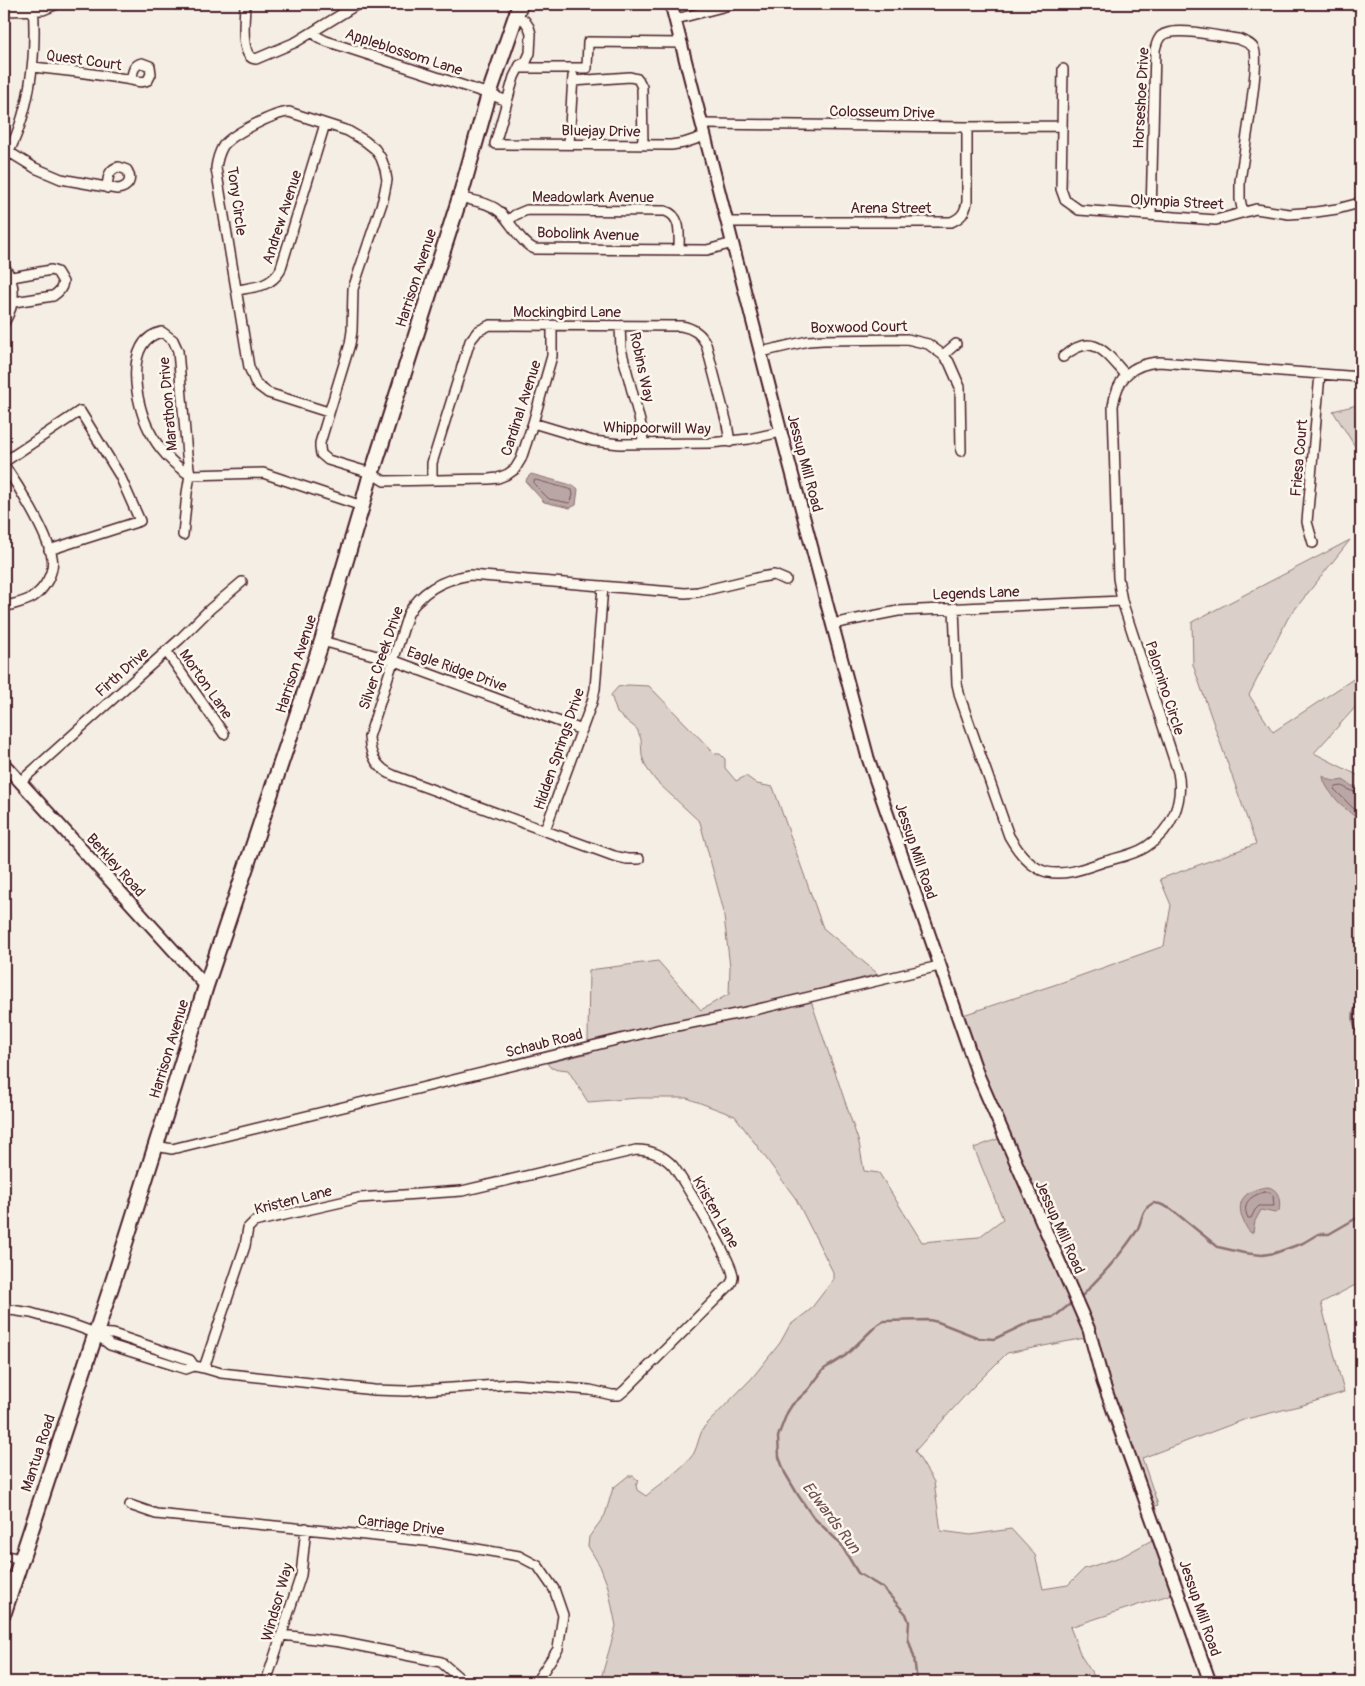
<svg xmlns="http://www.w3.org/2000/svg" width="1365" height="1686" font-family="Pangolin,sans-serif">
  <rect width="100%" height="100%" fill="#f4eee4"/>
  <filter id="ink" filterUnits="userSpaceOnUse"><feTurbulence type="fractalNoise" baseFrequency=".02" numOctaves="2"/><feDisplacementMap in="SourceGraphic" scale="10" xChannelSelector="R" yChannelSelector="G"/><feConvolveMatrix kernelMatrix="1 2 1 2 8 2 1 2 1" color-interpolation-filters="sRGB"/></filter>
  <g filter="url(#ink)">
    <path fill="#dbd0c9" stroke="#92787a" d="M1361 404V456L1333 411Z
      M1350 540 1288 618 1249 695 1273 732 1361 674V701L1314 753 1361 777V1282L1321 1303 1344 1392 1303 1405 1246 1419 1142 1458 1158 1505 1155 1506 1149 1491 1141 1494 1135 1492 1108 1418 1085 1338 1007 1353 970 1390 915 1451 934 1482 941 1531 971 1535 1011 1529 1035 1555 1043 1589 1068 1585 1084 1569 1123 1556 1152 1540 1172 1594 1070 1627 1081 1656 1098 1682H600L616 1626 608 1587 600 1566 588 1546 589 1537 605 1515 613 1488 628 1476H633L639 1481 636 1485 637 1490 646 1496C658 1486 686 1466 694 1453 698 1445 699 1435 704 1427L752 1378 780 1343 790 1325 810 1310 833 1280V1272L796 1199 735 1116 687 1098H638L588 1102 568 1070 551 1068 547 1063 590 1053 588 1042 589 970 658 961 701 1010 729 994 730 967 723 908 700 822 656 781 646 767 642 756 641 739 637 729 617 713 611 695 618 687 628 685 649 686 715 754H720L725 759V768L736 781 746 776 757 784 773 787 823 928 878 974 808 992 859 1143 864 1171 879 1173 922 1242 979 1237 1003 1219 974 1148 1003 1137 957 1017 1060 983 1164 946 1171 905 1160 879 1256 844 1193 665 1192 622Z"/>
    <path fill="#baa7a5" stroke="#8d7174" d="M531 474 575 486 578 489 576 505 570 508 544 502 526 482 527 478Z
      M1323 776C1330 781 1335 782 1343 780L1352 786 1361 787V821C1349 813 1324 791 1323 776Z
      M1268 1187C1279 1189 1281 1201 1279 1211L1275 1213 1261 1210 1255 1221 1253 1232 1251 1233C1247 1230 1245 1225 1243 1220 1234 1198 1249 1189 1268 1187Z"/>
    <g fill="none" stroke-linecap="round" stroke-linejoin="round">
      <path stroke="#77555c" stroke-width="1" d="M536 480 572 490 573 495 571 501 569 503 549 499 534 484V481Z
        M1361 792 1351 791 1342 786 1336 787 1334 789 1361 816
        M1264 1192H1270L1273 1195 1274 1206H1259L1255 1210 1251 1218H1248C1241 1203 1250 1196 1264 1192Z"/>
      <path stroke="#8d7174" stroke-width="2.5" d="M1361 1000C1349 1012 1353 1026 1361 1038
        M1078 1298C1085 1295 1087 1290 1092 1285 1108 1269 1123 1251 1136 1232 1143 1221 1140 1210 1153 1203L1160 1204 1171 1209 1218 1247 1244 1253 1262 1255 1275 1253 1303 1243 1318 1234H1329L1355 1219 1361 1218
        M917 1682 914 1657 908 1638 909 1622 906 1614 883 1588 858 1573 840 1543 813 1517 798 1495 785 1473 779 1457 778 1437 780 1431 787 1413 792 1405 808 1390 824 1369 845 1356 877 1325 884 1321 929 1320 938 1322 979 1338 994 1339 1032 1321 1054 1317 1074 1301"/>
      <defs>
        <path id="minor" d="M245 4C245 17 239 58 256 59L296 42 358 4
          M4 11 43 10 57 4
          M516 15 525 21 529 27 531 34 530 53 526 62 520 65 514 77 495 144 671 145 684 143 705 136
          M676 19 734 4
          M314 32 318 37 326 41 489 94 507 101
          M33 67C64 70 95 74 126 79 133 80 142 84 148 80L151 74 150 66 142 63C133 65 133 72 131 80
          M519 68H587L588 42 682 43
          M1063 69 1061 189 1065 200 1079 210 1216 220 1256 209 1289 214 1316 212 1337 209 1356 204 1361 201
          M573 81 630 77 638 79 642 87 643 145
          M702 124 967 127 1061 126
          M569 144 573 76
          M9 152 35 168 61 179 117 189C128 188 133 180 127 170L119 167C108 169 108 178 107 188
          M4 161C30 115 37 56 33 4
          M460 197C473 201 489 202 500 212 511 222 522 245 535 249L707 250 733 243
          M1151 215 1155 50C1156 46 1157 40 1161 36 1174 25 1221 37 1238 39 1243 41 1251 43 1254 49 1261 60 1242 162 1240 182V199L1243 213
          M508 221 515 215 527 210 665 211C682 216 679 235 679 250
          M728 222H951C961 218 965 213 967 202V127
          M4 266C17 285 16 303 4 323
          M12 277 51 270 57 272 63 282C62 289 59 292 53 296L14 302
          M237 290C254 287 270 287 280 271L325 124
          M620 326 621 349 642 429 643 443
          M162 332 173 340 178 351 187 455 190 475C173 465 158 448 149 430 136 405 122 340 162 332Z
          M761 352 808 341 823 340 907 339 928 344 943 355 949 362 960 387 961 451
          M943 355 956 344
          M1063 357C1093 331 1105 352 1126 375
          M328 412 268 393 256 384 249 367 216 168C217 160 219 153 223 146 232 134 274 113 289 112L348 131 365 141 375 149 381 158 385 169 387 180 383 200 353 289 352 331 350 344 320 443V448L321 454 328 460 371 473 384 481 489 479 498 478 508 474 515 469 521 459 533 423 552 356V326
          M533 423 593 441 620 444 710 443 749 439 781 432
          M4 462 80 411 120 476 140 521 49 550
          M4 465C19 487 46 531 52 557 55 571 45 589 33 597 25 602 13 604 4 607
          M432 480V463L470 341 478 331 490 325 681 326C693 328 701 333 706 344L727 424 730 442
          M183 535 187 493 190 475 263 473 362 506
          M1313 543 1307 522 1320 374
          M954 608 957 684 960 697 1009 836C1017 850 1030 868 1047 872 1066 876 1085 868 1103 862 1116 858 1134 855 1146 847 1172 830 1184 802 1178 772L1122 601 1118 578 1113 406C1117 379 1130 364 1159 362L1361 377
          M832 624 898 611 1122 601
          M322 641 392 660 582 730
          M166 651 224 734
          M20 782 180 639 210 609 242 582
          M545 830 592 702 595 689 603 586
          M639 859H627L614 856 395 776C377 769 370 756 369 737L408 614C421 591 444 579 470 575L685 593 698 592 761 577 774 575 786 580
          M156 1146 172 1149 657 1030 746 1012 939 966
          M4 1309 31 1313 76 1326 95 1333 110 1345 186 1369 194 1366 204 1368 245 1246 248 1228 254 1222 359 1198 462 1191 636 1150C651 1150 663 1155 673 1166 684 1181 733 1263 733 1276 734 1284 725 1289 720 1295L625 1390 619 1395H612L590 1390 513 1384 406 1391 374 1390 221 1373 204 1368
          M96 1333 113 1334 190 1360 194 1366
          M130 1505 156 1514 435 1542 519 1556 538 1566 554 1589 563 1615 558 1649 536 1682
          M4 1555 20 1559
          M282 1635 340 1642 441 1662 464 1682
          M266 1682 301 1575 306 1528"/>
        <path id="tertiary" d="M671 4 781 432 868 758 978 1075 1089 1330 1103 1382 1210 1682
          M4 764 206 986"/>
        <path id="primary" d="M4 1612 116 1272 206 986 322 641 362 506 371 473 375 464 460 197 489 94 520 4"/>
      </defs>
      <use href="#minor" stroke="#4a1f2b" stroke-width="12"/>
      <use href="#tertiary" stroke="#4a1f2b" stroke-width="15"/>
      <use href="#primary" stroke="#4a1f2b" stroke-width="18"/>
      <use href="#minor" stroke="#fbf7ec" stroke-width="9"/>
      <use href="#tertiary" stroke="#fbf7ec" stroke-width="11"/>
      <use href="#primary" stroke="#fbf7ec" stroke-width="14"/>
    </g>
  </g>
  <g text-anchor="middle" stroke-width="5" stroke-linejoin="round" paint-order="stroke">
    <g font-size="15" fill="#4a1f2b" stroke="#fbf7ec">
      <text transform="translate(404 52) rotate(18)" y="5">Appleblossom Lane</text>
      <text transform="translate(84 60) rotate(8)" y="5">Quest Court</text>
      <text transform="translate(1141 98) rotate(-87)" y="5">Horseshoe Drive</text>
      <text transform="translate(882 112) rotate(1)" y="5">Colosseum Drive</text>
      <text transform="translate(601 131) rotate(1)" y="5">Bluejay Drive</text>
      <text x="593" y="202">Meadowlark Avenue</text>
      <text transform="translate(237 201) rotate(82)" y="5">Tony Circle</text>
      <text transform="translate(1177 202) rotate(3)" y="5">Olympia Street</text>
      <text x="891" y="213">Arena Street</text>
      <text transform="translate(282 217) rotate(-72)" y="5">Andrew Avenue</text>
      <text transform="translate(588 234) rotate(2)" y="5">Bobolink Avenue</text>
      <text transform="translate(416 278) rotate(-72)" y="5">Harrison Avenue</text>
      <text x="567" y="317">Mockingbird Lane</text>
      <text transform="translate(859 327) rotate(-1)" y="5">Boxwood Court</text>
      <text transform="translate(642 367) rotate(78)" y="5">Robins Way</text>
      <text transform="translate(168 404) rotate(-95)" y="5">Marathon Drive</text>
      <text transform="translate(521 408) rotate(-72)" y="5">Cardinal Avenue</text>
      <text transform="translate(657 428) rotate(1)" y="5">Whippoorwill Way</text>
      <text transform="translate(1299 458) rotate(-85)" y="5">Friesa Court</text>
      <text transform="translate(805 463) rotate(75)" y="5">Jessup Mill Road</text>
      <text transform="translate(976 593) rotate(-2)" y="5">Legends Lane</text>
      <text transform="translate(381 658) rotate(-71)" y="5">Silver Creek Drive</text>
      <text transform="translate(296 664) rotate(-72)" y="5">Harrison Avenue</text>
      <text transform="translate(457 669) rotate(20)" y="5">Eagle Ridge Drive</text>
      <text transform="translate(122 672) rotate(-42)" y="5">Firth Drive</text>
      <text transform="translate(206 684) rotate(55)" y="5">Morton Lane</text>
      <text transform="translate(1165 688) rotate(72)" y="5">Palomino Circle</text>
      <text transform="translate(559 749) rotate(-71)" y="5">Hidden Springs Drive</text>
      <text transform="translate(916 851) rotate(71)" y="5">Jessup Mill Road</text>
      <text transform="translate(116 865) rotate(48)" y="5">Berkley Road</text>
      <text transform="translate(544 1043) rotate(-14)" y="5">Schaub Road</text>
      <text transform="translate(169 1049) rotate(-73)" y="5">Harrison Avenue</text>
      <text transform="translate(293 1200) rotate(-14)" y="5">Kristen Lane</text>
      <text transform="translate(716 1212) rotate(61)" y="5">Kristen Lane</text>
      <text transform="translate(1060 1227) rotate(66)" y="5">Jessup Mill Road</text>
      <text transform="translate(38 1453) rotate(-72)" y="5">Mantua Road</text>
      <text transform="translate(401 1525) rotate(7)" y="5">Carriage Drive</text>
      <text transform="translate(277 1602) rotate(-74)" y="5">Windsor Way</text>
      <text transform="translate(1200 1608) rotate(71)" y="5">Jessup Mill Road</text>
    </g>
    <g font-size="16" font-style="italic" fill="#714f56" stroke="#fbf7ec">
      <text transform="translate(832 1517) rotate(53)" y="6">Edwards Run</text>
    </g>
  </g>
  <rect width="1365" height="1686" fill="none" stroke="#fbf7ec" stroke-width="20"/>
  <rect x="10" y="10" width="1345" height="1666" fill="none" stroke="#4a1f2b" stroke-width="2" filter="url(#ink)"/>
</svg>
